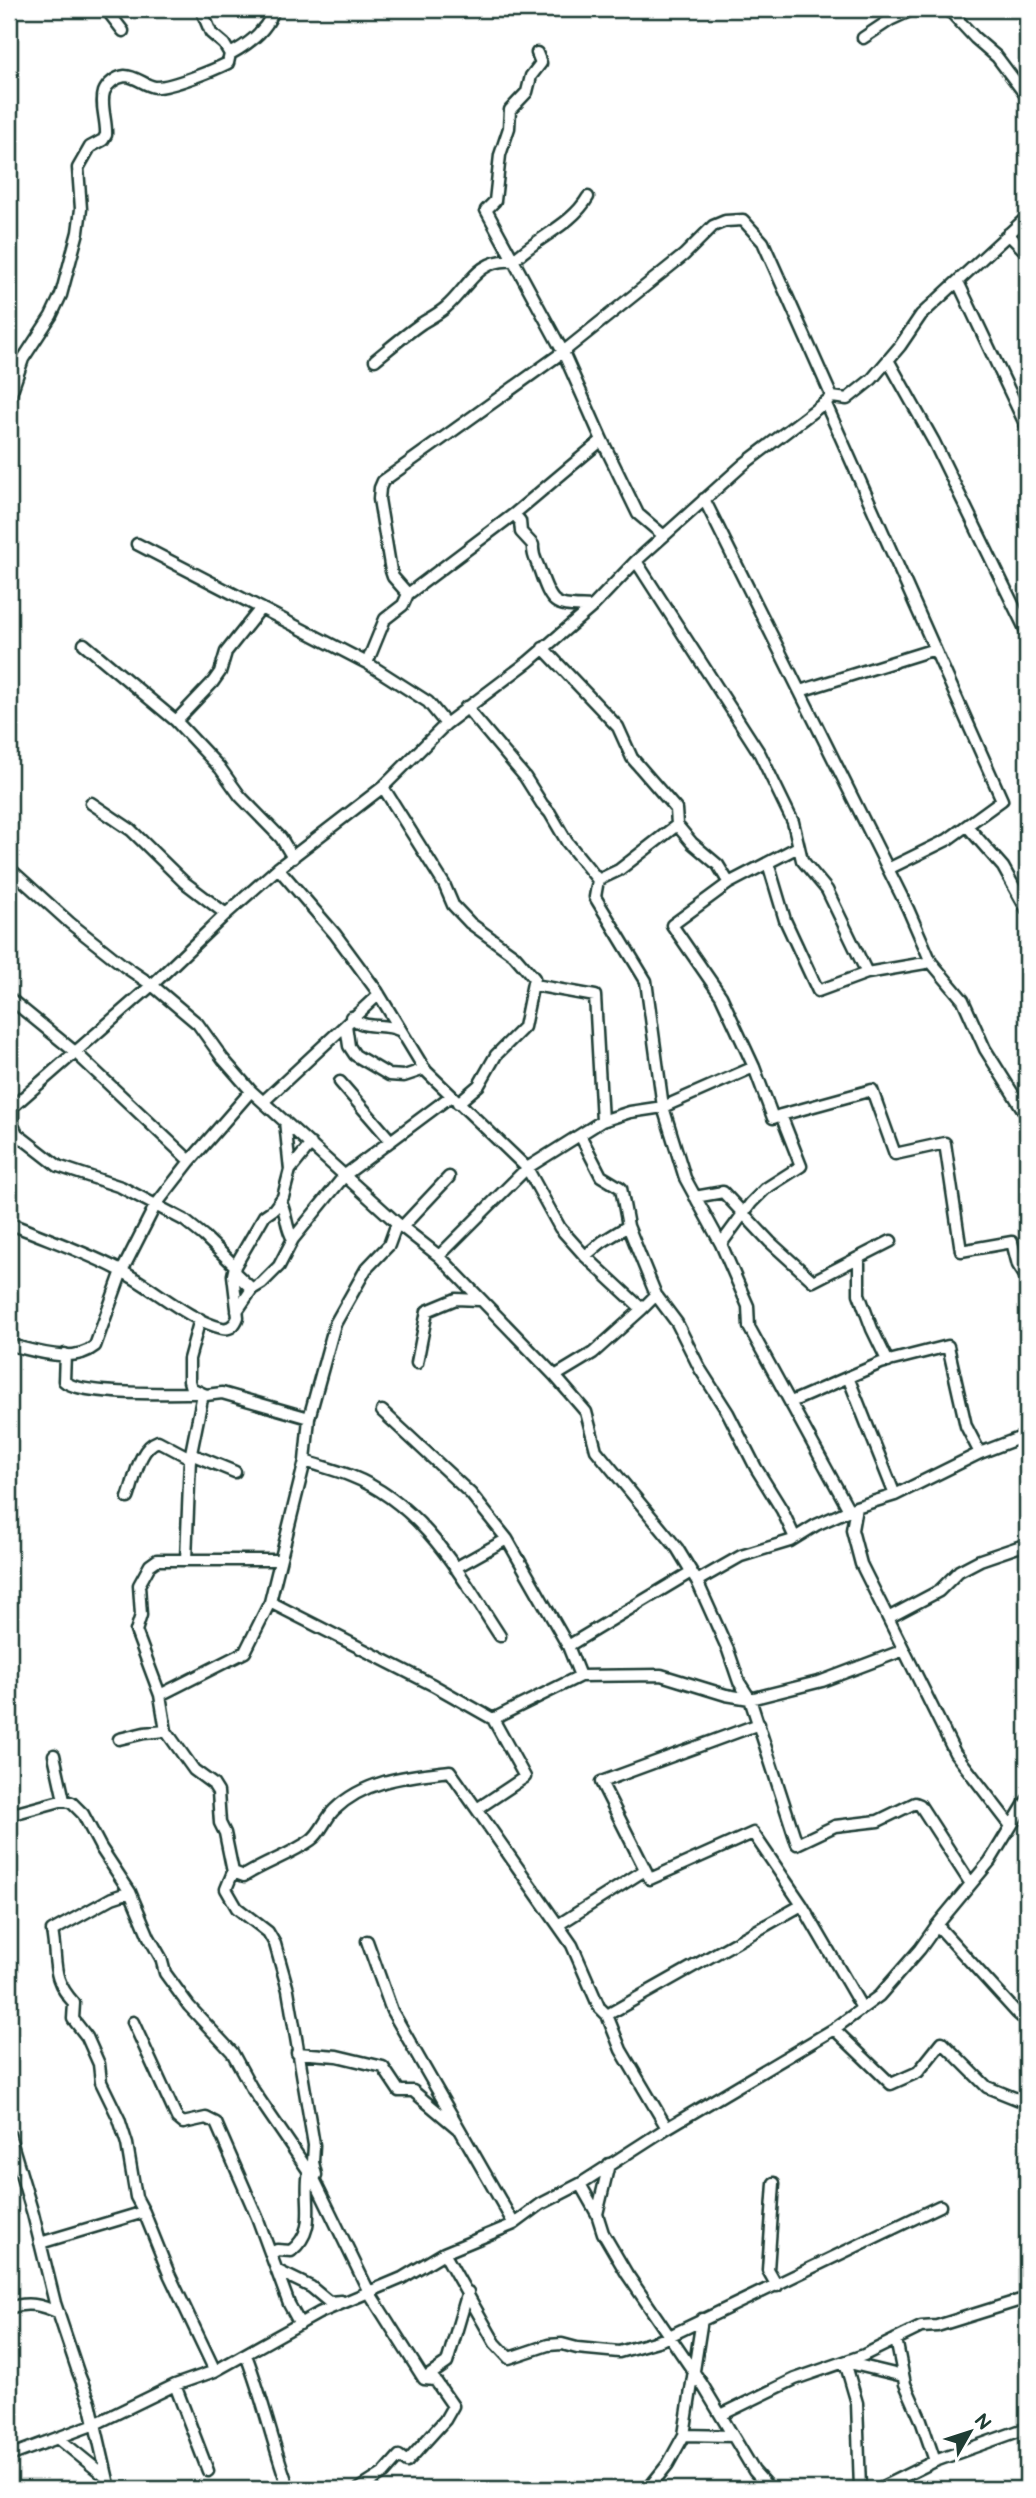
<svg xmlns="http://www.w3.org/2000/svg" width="1036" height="2498" font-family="'Balsamiq Sans',sans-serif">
  <rect width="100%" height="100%" fill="#fff"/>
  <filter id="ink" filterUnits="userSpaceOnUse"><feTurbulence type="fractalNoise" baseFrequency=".0143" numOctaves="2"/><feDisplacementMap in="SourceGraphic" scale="14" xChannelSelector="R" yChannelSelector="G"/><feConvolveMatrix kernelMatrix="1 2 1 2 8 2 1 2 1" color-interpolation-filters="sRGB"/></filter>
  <g filter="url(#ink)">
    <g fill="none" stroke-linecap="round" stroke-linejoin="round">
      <defs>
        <path id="minor" d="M106 9 123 31
          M948 9 975 38 997 57 1027 97
          M863 38 890 20 914 9
          M230 54C249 44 268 29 274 9
          M1008 234 1027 253
          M958 282 1027 428
          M375 360C391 347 406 334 422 323 430 318 438 314 445 308 468 289 476 258 513 261 537 237 571 226 588 197
          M888 360 934 442 1027 633
          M9 399 23 359 51 316 61 295 78 232 81 209 78 168 90 147 103 140 106 135C107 121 100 105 104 92 107 84 116 77 125 76 136 76 145 86 155 87 170 88 214 70 228 63L230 54 224 44 211 33 201 9
          M825 402 1002 800 947 840 888 869
          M602 440 563 352 684 255 713 226 725 221 743 220 763 242 832 397
          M704 499 908 909 931 962 963 1000 985 1049 1027 1116
          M514 514 602 440 638 514 664 536
          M137 544 367 663 428 702 446 724
          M636 561 760 754 793 822 802 860 827 890 867 973 818 991 785 920 768 863
          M408 594 393 577 391 571 379 499 380 488 383 481 563 352 486 210 495 201 500 155 509 128 510 110 527 92 531 76 541 63 537 53
          M84 644 176 721 220 768 240 796 281 838 293 858
          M543 648 618 727 632 758 676 809 677 825 692 843 718 865 729 883
          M367 663 385 619 403 605 408 594 514 514 520 521 521 532 533 545C532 557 537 561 540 571 553 609 555 605 592 607
          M800 691 935 649
          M466 707 525 777 542 804 550 813 567 842 598 880 595 897 646 981 663 1107 685 1178 721 1244 748 1306 749 1327 849 1510
          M176 721 213 682 220 672 226 652 261 608
          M383 787 444 884 453 905 470 923 514 955 534 978 524 1027 496 1055 479 1085 458 1103
          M91 803 131 830 184 882 226 914
          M967 826 1003 867 1027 910
          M9 868 70 923 124 966 152 985 198 1024 223 1059 251 1091 397 1223 439 1256 555 1376 586 1412 596 1450 677 1548 697 1581 728 1650 739 1682 750 1699 797 1844 835 1826 878 1821 915 1803 920 1805 971 1884
          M278 868 335 934 377 991 425 1070 527 1168 560 1228 585 1256 642 1309 656 1295
          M598 880 619 870 677 825
          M867 973 931 962
          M534 985 595 996 602 1121
          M9 998 75 1052 190 1161
          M351 1017C366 1031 383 1022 399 1030
          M346 1025 349 1046 355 1055 389 1075 404 1076 425 1069
          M340 1082 391 1141
          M264 1101 379 994
          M13 1106V1125L17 1134 58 1166 121 1187 184 1220 204 1236 235 1266
          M9 1110 152 985 226 914 278 868 383 787 446 724 528 662 592 607 636 561 744 464 832 397 847 399 872 379 900 346 921 315 1027 217
          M781 1115 872 1090 895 1154 945 1143 961 1251 1012 1242 1018 1265 1027 1279
          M580 1135 601 1176 621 1188 628 1226
          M290 1170 311 1144
          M695 1197 723 1192 770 1242 813 1281 891 1241
          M280 1201C287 1212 285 1227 293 1239L345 1175 451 1096
          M9 1223C46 1239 87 1252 123 1272 154 1288 188 1320 222 1328 230 1330 235 1325 238 1317L233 1275 235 1266 264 1216 274 1209 283 1197 290 1170 285 1121
          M402 1227 449 1177
          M721 1244 751 1203 765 1189 801 1166 781 1115 773 1118 754 1067 721 996 672 925 729 883 798 847
          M439 1256 527 1168 602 1121 630 1112 663 1107 754 1067
          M585 1256 602 1242 628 1226 656 1295 677 1323 700 1369 728 1413 756 1468 782 1510 795 1538
          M859 1259V1294L872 1329 888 1362
          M234 1272 252 1289
          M237 1311 252 1289 262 1283 279 1266 293 1239
          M200 1319 189 1359V1381L191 1388 206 1395 222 1393 309 1418
          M9 1345C34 1350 72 1365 95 1346L122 1271 155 1206 190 1161 251 1091
          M65 1354 64 1381C79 1396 173 1393 198 1393
          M417 1363 427 1311 456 1299 479 1300
          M555 1376 593 1353 642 1309
          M848 1377 895 1495
          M791 1402 881 1363 948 1346 966 1426 980 1453
          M382 1411 471 1494 507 1539
          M191 1454 235 1472
          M305 1461C320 1466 336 1470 351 1476 423 1504 460 1575 500 1636
          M128 1498C135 1480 138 1448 158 1441L190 1458
          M856 1507 852 1530 861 1564 904 1650
          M186 1560 190 1458 203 1394
          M697 1581 741 1556 790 1541 816 1525 856 1507 895 1495 980 1453 1027 1435
          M270 1602 433 1685 493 1719 580 1676 568 1646 507 1539 455 1568
          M888 1618 939 1591 959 1571 980 1560 1027 1544
          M568 1646 691 1572
          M580 1676 661 1675 726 1695 750 1699 822 1681 904 1650 955 1753 1011 1826
          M160 1695 136 1631 141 1615 139 1585 150 1565 157 1560H280
          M759 1724 601 1782 650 1879 753 1833 802 1905 862 2008
          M119 1739 144 1733 166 1731
          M54 1755 64 1800
          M477 1809 525 1777 493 1719
          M9 1815 64 1800 72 1803 83 1814 101 1848 130 1892 149 1937 161 1958 165 1973 189 2006 232 2052 251 2087 314 2179
          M233 1872 244 1876C266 1862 290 1855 311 1840 321 1833 325 1819 334 1810 366 1779 409 1776 450 1771L572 1945 599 2007 607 2015 621 2050 667 2128
          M130 1892 112 1898 52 1931C58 1962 50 1977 74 2003L73 2019 87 2037 99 2064 101 2082 119 2119 127 2144 136 2197 144 2212 169 2274 215 2371
          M558 1925 645 1870
          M937 1925 1017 2013 1027 2022
          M367 1941 392 2011 514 2224
          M607 2015 802 1905
          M133 2022 177 2118 183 2123 206 2118 216 2123 257 2217 289 2304 300 2324
          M834 2029 891 2084 918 2072 942 2042 987 2087 1027 2103
          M297 2053 337 2056 383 2067 399 2091H413L457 2128
          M9 2134 33 2214 55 2303 78 2372 90 2402 110 2489
          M774 2183 768 2270 777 2286
          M580 2184 597 2214 603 2233 627 2274 702 2384 754 2471 770 2489
          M597 2214 609 2164
          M40 2243 144 2212
          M444 2253 495 2343 509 2358 548 2345 562 2344 577 2348 619 2352 661 2340 940 2206
          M271 2254 277 2250 291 2251C319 2229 303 2201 309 2171
          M278 2271 311 2287 329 2302 341 2301
          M9 2308C28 2301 41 2305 59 2313
          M896 2339 905 2384 921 2420 935 2461
          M246 2355C263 2399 273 2445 289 2489
          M845 2362 857 2403 860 2489
          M845 2362 903 2376
          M424 2379 447 2363 468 2292
          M175 2385 208 2471
          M721 2415 795 2379 864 2355 921 2327 937 2326 1027 2298
          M684 2435 702 2319
          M58 2438 106 2477
          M9 2456 95 2424 175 2385 215 2371 319 2313 402 2278 444 2253 514 2224 541 2204 580 2184 667 2128 834 2029 879 1996 920 1949 937 1925 990 1861 1027 1800
          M359 2489 384 2473 399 2456 407 2462 445 2420 453 2406 435 2380 424 2379 369 2292 314 2179 316 2175 313 2162 314 2145 288 1990 275 1944 268 1932 237 1908 226 1889 233 1872 225 1833 220 1823 218 1792 213 1784 194 1770 166 1731 160 1695 245 1652 270 1602 305 1461 309 1418 335 1324 366 1269 389 1245 397 1223
          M648 2489 668 2464 684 2435 733 2436
          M878 2489 935 2461 1027 2428"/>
      </defs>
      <use href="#minor" stroke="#1f3d34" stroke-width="15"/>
      <use href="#minor" stroke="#fff" stroke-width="10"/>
    </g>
  </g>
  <rect width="1036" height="2498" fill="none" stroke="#fff" stroke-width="35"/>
  <rect x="18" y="18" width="1001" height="2463" fill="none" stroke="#1f3d34" stroke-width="2.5" filter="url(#ink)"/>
  <g transform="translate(970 2432) rotate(51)" stroke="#ffffff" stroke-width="5" paint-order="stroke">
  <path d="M0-5L12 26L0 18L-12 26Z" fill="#1f3d34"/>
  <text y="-10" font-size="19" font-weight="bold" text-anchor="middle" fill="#1f3d34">N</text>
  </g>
</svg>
